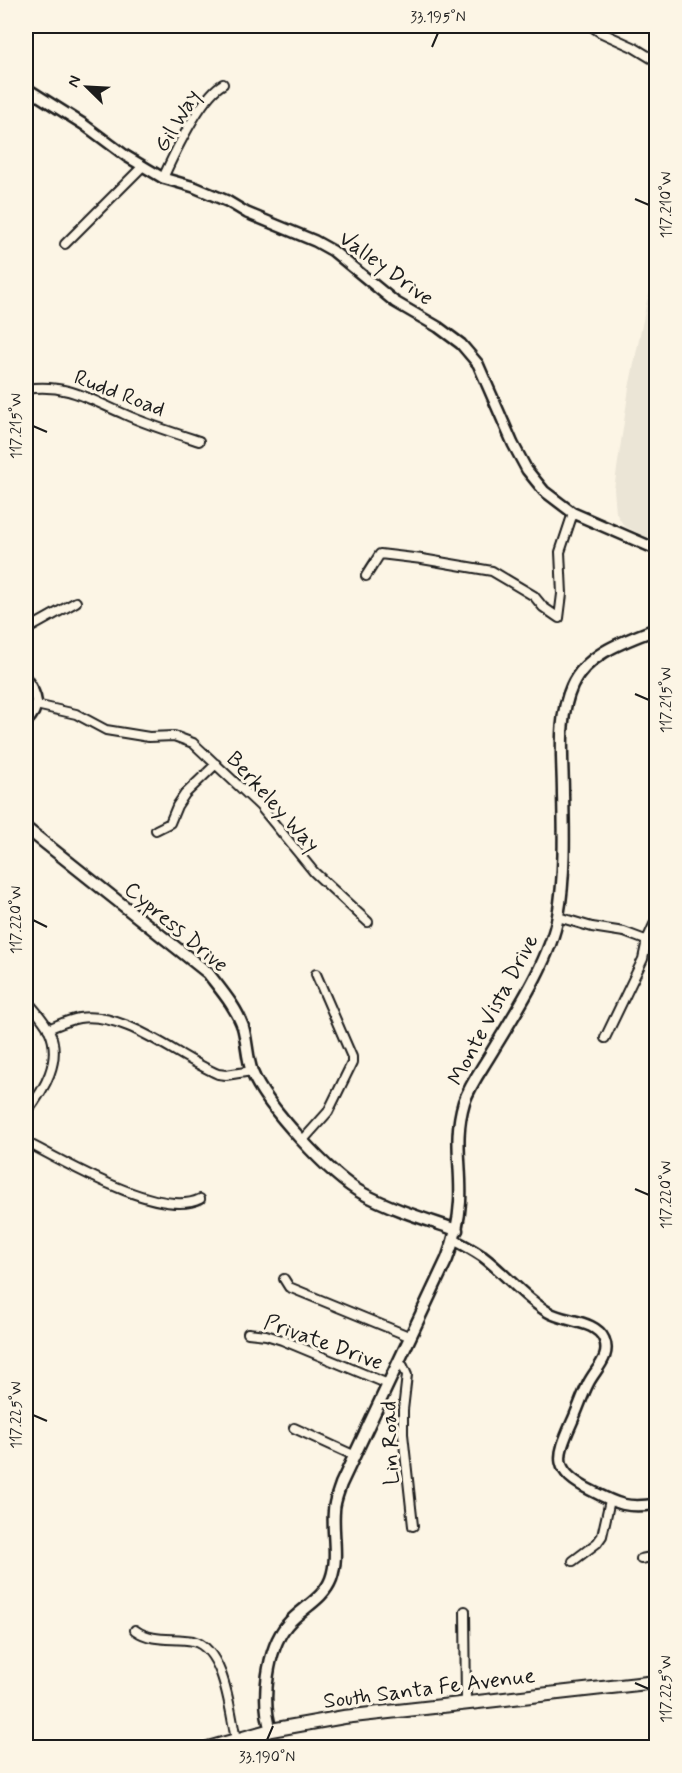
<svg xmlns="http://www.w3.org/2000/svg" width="682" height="1773" font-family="Mynerve,sans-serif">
  <rect width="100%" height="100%" fill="#fcf5e5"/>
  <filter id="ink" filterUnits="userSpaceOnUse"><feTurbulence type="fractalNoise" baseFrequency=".0167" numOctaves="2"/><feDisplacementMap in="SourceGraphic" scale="12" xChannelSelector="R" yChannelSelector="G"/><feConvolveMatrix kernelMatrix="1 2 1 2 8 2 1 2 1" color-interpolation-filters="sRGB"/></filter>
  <g filter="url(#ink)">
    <path fill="#ebe5d6" d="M655 276 656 277V541L624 526 616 513 614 489 629 388 647 301Z"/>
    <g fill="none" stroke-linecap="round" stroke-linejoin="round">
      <defs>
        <path id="minor" d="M591 26 600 32 633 47 656 61
          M163 178C174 154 201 96 223 84
          M65 244 143 166
          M26 389C66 383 89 399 124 414 148 425 174 433 199 441
          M366 576 380 554 422 559 492 571 534 596 543 607 559 618 562 594 560 552 573 513
          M26 630 76 602
          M36 705 76 714 106 730 149 737 174 736 193 743 260 806 314 872 368 922
          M156 830 170 823 177 806 185 794 216 764
          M558 917 592 927 624 932 656 944
          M26 999C33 1009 43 1018 49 1030 63 1060 44 1090 26 1113
          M48 1029C58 1025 68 1020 79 1018 125 1011 176 1056 218 1074L226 1075 252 1071
          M605 1038 643 959 647 940 656 920
          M303 1140 328 1112 352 1063V1057L316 974
          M26 1142C63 1161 160 1219 200 1199
          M284 1279 289 1287 411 1337
          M248 1333 266 1335 282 1340 388 1384
          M398 1363 403 1366 407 1375 403 1410V1434L413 1526
          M294 1428 353 1455
          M641 1559 656 1556
          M573 1561 597 1543 602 1536 610 1500
          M465 1611 466 1703
          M135 1630C153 1643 173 1637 193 1641 225 1649 230 1713 236 1739"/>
        <path id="tertiary" d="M26 88 83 124 126 156 163 178 194 187 227 201 247 213 315 241 333 251 395 302 438 327 461 344 478 364 513 444 527 470 544 491 573 513 656 549
          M26 679C37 695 42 706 26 722
          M454 1240C464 1245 473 1250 482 1256 505 1273 523 1297 548 1312 564 1322 596 1320 604 1339 612 1357 595 1369 588 1384 582 1396 578 1409 572 1422 556 1458 552 1471 592 1491 617 1504 628 1509 656 1504"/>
        <path id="secondary" d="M26 828 208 973C221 990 236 1007 243 1027 247 1041 247 1058 252 1072 265 1105 331 1176 362 1193 391 1209 425 1219 457 1230
          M271 1730C261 1701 267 1649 287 1625 301 1608 323 1600 331 1579 339 1557 332 1534 334 1511 334 1502 338 1493 341 1484L447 1259C454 1241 459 1221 460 1202 462 1166 453 1139 464 1102 470 1085 481 1070 490 1055 514 1015 550 961 558 916 565 878 564 832 563 794 563 759 557 719 572 686 587 653 625 641 656 629"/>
        <path id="primary" d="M208 1748 271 1730 344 1717 656 1682"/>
      </defs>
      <use href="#minor" stroke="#1c1c1c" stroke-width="12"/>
      <use href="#tertiary" stroke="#1c1c1c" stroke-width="14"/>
      <use href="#secondary" stroke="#1c1c1c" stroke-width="15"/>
      <use href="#primary" stroke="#1c1c1c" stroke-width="16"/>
      <use href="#minor" stroke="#fcf5e5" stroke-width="8"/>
      <use href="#tertiary" stroke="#fcf5e5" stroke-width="9"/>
      <use href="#secondary" stroke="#fcf5e5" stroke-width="10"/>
      <use href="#primary" stroke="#fcf5e5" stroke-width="12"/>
    </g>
  </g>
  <path fill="none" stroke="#1c1c1c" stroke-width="2" d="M432 47 438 33M635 199 649 205M33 426 47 432M635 694 649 700M33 920 47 927M635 1189 649 1195M33 1415 47 1421M635 1683 649 1689M267 1740 273 1726"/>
  <g text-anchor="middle" stroke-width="6" stroke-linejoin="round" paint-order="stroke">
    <g font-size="22" fill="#1c1c1c" stroke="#fcf5e5">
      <text transform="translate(176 120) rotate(-59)" y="8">Gil Way</text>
      <text transform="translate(387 267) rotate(36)" y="8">Valley Drive</text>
      <text transform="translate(120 392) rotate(21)" y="8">Rudd Road</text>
      <text transform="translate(274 801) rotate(48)" y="8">Berkeley Way</text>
      <text transform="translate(177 926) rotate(40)" y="8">Cypress Drive</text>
      <text transform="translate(492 1009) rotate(-62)" y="8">Monte Vista Drive</text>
      <text transform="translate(324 1341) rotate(20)" y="8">Private Drive</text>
      <text transform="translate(389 1443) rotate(-92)" y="8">Lin Road</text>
      <text transform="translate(429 1687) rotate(-7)" y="8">South Santa Fe Avenue</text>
    </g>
  </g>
  <rect width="682" height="1773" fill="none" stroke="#fcf5e5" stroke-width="66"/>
  <g transform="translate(87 87) rotate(294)" stroke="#fcf5e5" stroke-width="4.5" paint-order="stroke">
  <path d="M0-4.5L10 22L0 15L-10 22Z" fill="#1c1c1c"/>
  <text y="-9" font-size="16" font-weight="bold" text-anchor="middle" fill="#1c1c1c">N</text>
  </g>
  <rect x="33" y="33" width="616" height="1707" fill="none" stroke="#1c1c1c" stroke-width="2"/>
  <g font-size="15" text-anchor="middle" fill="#1c1c1c">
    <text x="438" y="22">33.195°N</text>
    <text transform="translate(666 205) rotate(-90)" y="5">117.210°W</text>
    <text transform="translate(16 426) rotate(-90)" y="5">117.215°W</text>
    <text transform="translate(666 700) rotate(-90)" y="5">117.215°W</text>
    <text transform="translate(16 920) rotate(-90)" y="5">117.220°W</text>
    <text transform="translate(666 1195) rotate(-90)" y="5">117.220°W</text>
    <text transform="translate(16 1415) rotate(-90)" y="5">117.225°W</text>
    <text transform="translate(666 1689) rotate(-90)" y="5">117.225°W</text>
    <text x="267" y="1762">33.190°N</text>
  </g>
</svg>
